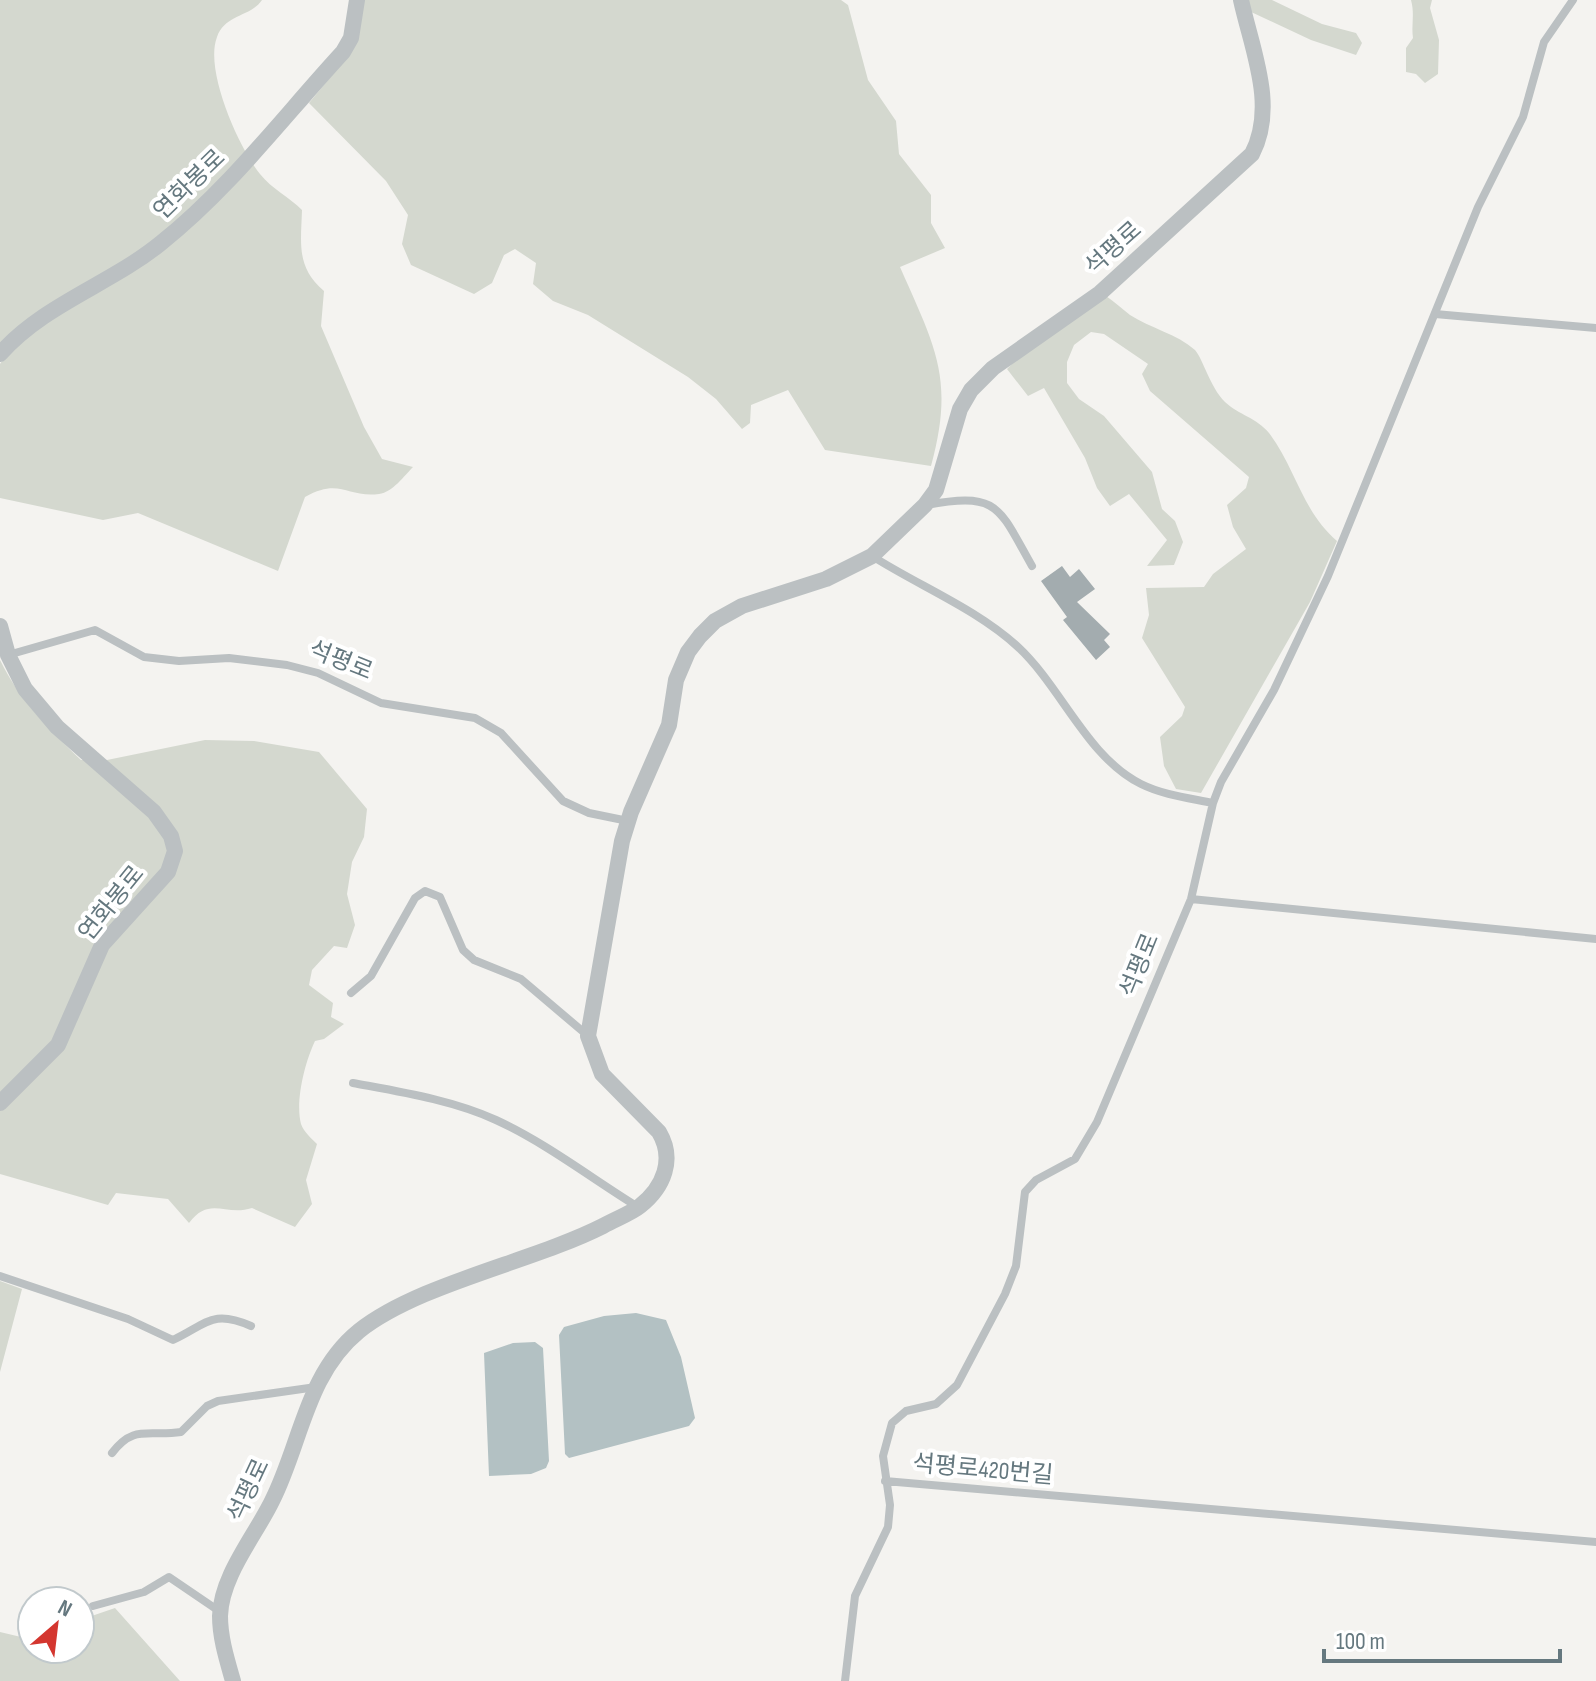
<svg xmlns="http://www.w3.org/2000/svg" width="1596" height="1681" font-family="'Sofia Sans Condensed','Noto Sans KR',sans-serif">
  <rect width="100%" height="100%" fill="#f4f3f0"/>
  <path fill="#d4d8cf" d="M0 0H262C251 17 225 14 217 37 204 70 239 148 260 174 272 189 289 197 302 210 301 244 296 267 324 291L321 326 364 427 382 459 413 467C404 476 393 492 379 494 347 498 340 477 305 497L278 571 138 513 103 520 0 498V364L7 353 0 344Z
    M363 0H841L848 5 868 80 896 121 899 154 931 195V223L945 248 900 267C935 347 955 378 931 466L825 450 788 390 751 405 750 423 742 429 716 399 688 377 588 315 553 301 533 284 536 263 515 249 504 255 492 283 474 294 411 265 402 244 408 215 386 181 309 103 352 51Z
    M1247 0H1272L1322 24 1356 33 1362 43 1356 55 1311 40 1249 11Z
    M1411 0H1432L1430 8 1439 40 1438 74 1425 83 1416 74 1406 72V48L1413 38C1411 24 1415 15 1411 0Z
    M1106 296C1115 302 1122 309 1130 315 1150 328 1177 334 1195 350 1203 359 1210 387 1225 402 1239 415 1257 418 1269 433 1296 469 1302 511 1337 541L1310 602 1201 793 1176 789 1164 766 1160 737 1182 716 1185 707 1142 638 1149 615 1146 588 1204 587 1213 574 1246 549 1233 527 1227 505 1246 488 1249 477 1150 391 1142 374 1148 364 1104 334 1091 332 1074 345 1067 362V383L1079 399 1104 416 1152 472 1162 509 1175 521 1183 542 1174 565 1147 566 1167 540 1129 494 1110 506 1097 488 1085 458 1044 388 1028 396 1007 369 1020 356Z
    M0 660C20 701 49 729 81 760H107L205 740 254 741 319 752 367 809 364 837 352 862 347 894 355 925 347 948 334 946 312 970 309 985 333 1003 331 1017 344 1024 324 1039 315 1041C305 1062 295 1101 301 1124 304 1132 311 1138 317 1144L306 1180 312 1204 295 1227 252 1208C225 1217 210 1195 189 1223L168 1199 116 1193 108 1205 0 1174Z
    M0 1281 22 1289 0 1372Z
    M115 1608 180 1681H0V1632L21 1637 32 1634V1649H80V1620Z"/>
  <path fill="#b3c1c3" d="M636 1313 666 1320 681 1357 695 1418 689 1426 569 1458 565 1454 559 1335 564 1327 604 1316Z
    M535 1342 543 1348 549 1461 546 1468 531 1474 489 1476 484 1353 513 1343Z"/>
  <path fill="#a3acaf" d="M1062 566 1070 577 1079 569 1095 589 1077 602 1110 634 1104 640 1110 647 1096 660 1063 620 1067 617 1041 581Z"/>
  <g fill="none" stroke-linecap="round" stroke-linejoin="round">
    <path stroke="#bbc0c2" stroke-width="8" d="M1435 314 1596 328
      M926 505C999 492 998 506 1032 566
      M872 556C919 586 977 609 1018 647 1062 688 1087 757 1141 784 1163 795 1189 798 1213 803
      M8 655 95 630 144 657 179 661 229 658 287 665 318 673 381 703 475 718 501 733 563 801 589 813 628 821
      M1191 899 1596 939
      M351 993 371 976 415 898 425 891 440 897 463 950 474 960 521 979 587 1035
      M353 1083C401 1092 452 1100 496 1120 546 1143 591 1178 638 1207
      M0 1276 128 1319 173 1340C207 1324 212 1309 251 1326
      M112 1453C134 1424 148 1437 181 1432L207 1406 218 1401 316 1387
      M885 1481 1596 1542
      M93 1606 144 1592 169 1577 219 1611
      M845 1681 855 1596 888 1527 890 1505 883 1456 892 1423 906 1411 936 1404 957 1385 1005 1294 1016 1266 1025 1192 1036 1180 1075 1159 1097 1122 1191 899 1213 803 1221 782 1274 690 1328 576 1478 207 1523 117 1544 42 1573 0"/>
    <path stroke="#bbc0c2" stroke-width="16" d="M0 354C44 304 111 284 161 243 230 188 284 116 343 52L351 38 357 0
      M0 626 8 655 25 689 57 727 154 812 171 836 175 851 168 872 102 945 58 1045 0 1103
      M233 1681C227 1660 220 1638 220 1616 221 1576 255 1536 272 1501 301 1444 306 1374 359 1331 418 1284 532 1262 603 1226 615 1219 630 1214 640 1206 664 1187 675 1159 659 1132L602 1074 588 1036 622 841 631 812 669 725 676 680 688 652 700 636 715 621 742 606 826 579 872 556 925 505 936 490 960 409 971 390 993 368 1100 293 1252 154C1277 106 1252 50 1241 0"/>
  </g>
  <g text-anchor="middle" stroke-width="8" stroke-linejoin="round" paint-order="stroke">
    <g font-size="24" fill="#65787f" stroke="#fff">
      <text transform="translate(189 184) rotate(-44)" y="8">연화봉로</text>
      <text transform="translate(1113 248) rotate(-42)" y="8">석평로</text>
      <text transform="translate(341 660) rotate(22)" y="8">석평로</text>
      <text transform="translate(111 903) rotate(-51)" y="8">연화봉로</text>
      <text transform="translate(1139 965) rotate(-68)" y="8">석평로</text>
      <text transform="translate(983 1469) rotate(5)" y="8">석평로420번길</text>
      <text transform="translate(248 1490) rotate(-65)" y="8">석평로</text>
    </g>
  </g>
  <g transform="translate(56 1625) rotate(28)"><circle r="38" fill="#ffffff" stroke="#c1c9cc" stroke-width="2"/>
  <path d="M0-6L14 30L0 20L-14 30Z" fill="#d4362f"/>
  <text y="-12" font-size="22" font-weight="bold" text-anchor="middle" fill="#65787f">N</text>
  </g>
  <path d="M1324 1649v12h236v-12" fill="none" stroke="#65787f" stroke-width="4"/>
  <text x="1336" y="1649" font-size="24" fill="#65787f" stroke="#ffffff" stroke-width="6" paint-order="stroke">100 m</text>
</svg>
